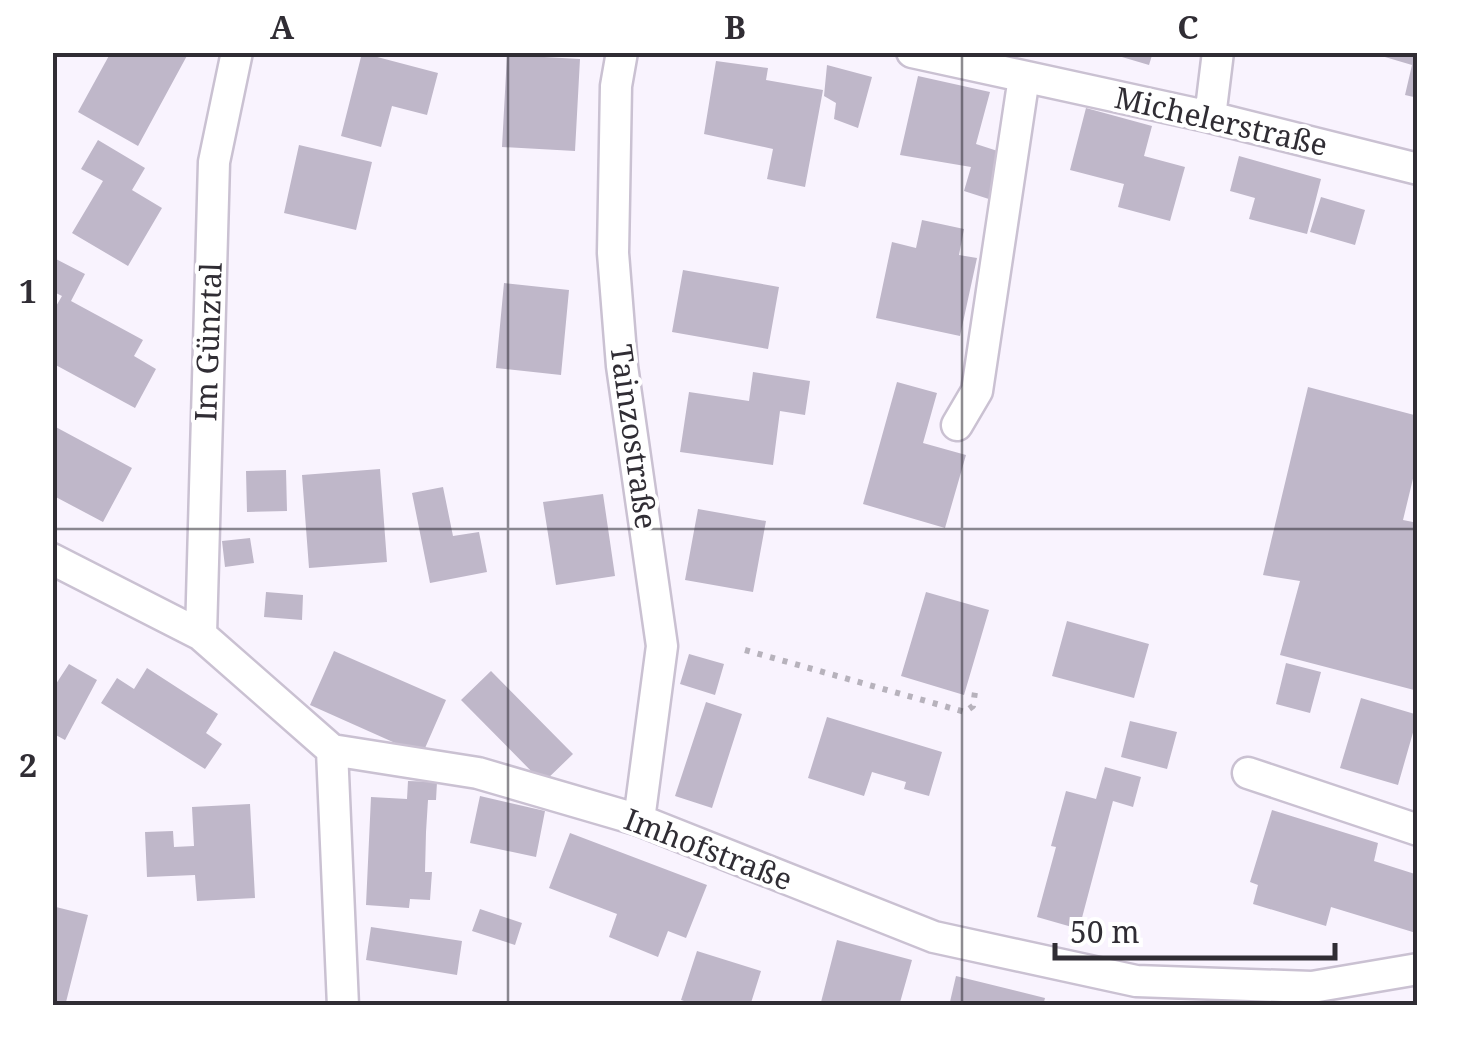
<svg xmlns="http://www.w3.org/2000/svg" width="1470" height="1058" font-family="'Noto Serif',serif">
  <rect width="100%" height="100%" fill="#f9f3fe"/>
  <path fill="#bfb7c9" d="M111 52H130L137 57 140 52H189L138 146 78 112Z
    M1105 52H1153L1149 65Z
    M1368 52H1418V98L1405 95 1412 65Z
    M362 53 438 73 427 115 392 106 381 147 341 136Z
    M507 55 580 59 575 151 502 147Z
    M716 61 768 68 766 80 823 90 805 187 767 179 773 149 704 134Z
    M827 65 872 77 858 128 834 119 836 103 824 96Z
    M918 76 990 92 976 144 1010 155 995 201 964 191 971 167 900 155Z
    M1086 108 1152 126 1144 156 1185 167 1170 221 1118 207 1124 184 1070 170Z
    M98 140 145 168 132 190 162 208 128 266 72 233 103 181 81 169Z
    M299 145 372 162 356 230 284 213Z
    M1239 156 1321 179 1307 234 1249 219 1255 198 1230 191Z
    M1321 197 1365 210 1355 245 1310 232Z
    M922 220 964 229 959 255 977 258 960 336 876 318 892 242 916 248Z
    M52 257 85 274 71 301 143 340 134 356 156 369 135 408 52 363V313L62 296 52 291Z
    M683 270 779 287 768 349 672 332Z
    M504 283 569 290 561 375 496 368Z
    M753 372 810 381 805 415 780 411 773 465 680 452 689 392 749 401Z
    M897 382 937 393 923 443 966 455 945 528 863 504Z
    M1308 387 1418 416V458L1403 520 1418 523V691L1280 655 1300 581 1263 575Z
    M52 425 132 468 103 522 52 495Z
    M380 469 387 562 309 568 302 475Z
    M286 470 287 511 247 512 246 471Z
    M443 487 453 536 479 532 487 572 430 583 412 493Z
    M603 494 615 576 556 585 543 502Z
    M698 509 766 521 753 592 685 580Z
    M250 538 254 563 225 567 222 541Z
    M266 592 303 595 302 620 264 617Z
    M926 592 989 610 964 695 901 676Z
    M1067 621 1149 644 1134 698 1052 676Z
    M334 651 446 700 422 755 310 705Z
    M689 654 724 664 715 695 680 684Z
    M1286 663 1321 672 1310 713 1276 704Z
    M69 664 97 680 65 740 52 733V690Z
    M147 668 218 714 206 733 222 744 205 769 101 703 117 678 134 689Z
    M491 671 573 754 543 783 461 700Z
    M1361 698 1418 715 1398 785 1340 768Z
    M706 702 742 714 712 808 675 796Z
    M827 717 942 752 929 796 904 789 906 782 872 772 864 796 808 778Z
    M1130 721 1177 732 1167 769 1121 757Z
    M1105 767 1141 777 1133 807 1113 801 1079 929 1037 917 1056 847 1051 846 1066 791 1096 799Z
    M408 781 437 782 436 800H428L426 832 425 872H432L430 900 410 899 409 908 366 905 371 797 407 799Z
    M480 796 545 811 536 857 470 843Z
    M250 804 255 898 197 901 195 875 147 877 145 832 173 831 174 847 194 846 192 807Z
    M1272 810 1378 843 1374 861 1418 875 1416 933 1331 907 1326 926 1253 904 1258 885 1250 882Z
    M570 833 707 885 686 938 668 931 658 957 609 937 617 914 549 888Z
    M52 906 88 915 65 1006H52Z
    M480 909 522 923 515 945 472 931Z
    M371 927 462 941 457 975 366 960Z
    M837 940 912 960 899 1006H820Z
    M697 951 761 971 750 1006H699L681 1000Z
    M956 976 1045 998 1043 1006H949Z"/>
  <g fill="none" stroke-linecap="round" stroke-linejoin="round">
    <defs>
      <path id="street" d="M622 52 616 86 613 253 622 366 662 646 639 820
        M912 52 1210 117 1418 169
        M1210 117 1218 52
        M957 425 977 391 1024 77
        M52 559 201 635 332 750 478 773 639 820 934 937 1136 981 1312 987 1418 969
        M201 635 214 162 237 52
        M332 750 343 1006
        M1248 773 1418 830"/>
    </defs>
    <use href="#street" stroke="#cac1d2" stroke-width="35"/>
    <path stroke="#b7b2bc" stroke-width="6" stroke-dasharray="5 8" stroke-linecap="butt" d="M745 650 965 712 973 706 976 685"/>
    <use href="#street" stroke="#fff" stroke-width="30"/>
  </g>
  <path fill="none" stroke="#302d34" stroke-width="2.5" stroke-opacity="0.55" d="M508 52V1006M962 52V1006M52 529H1418"/>
  <g text-anchor="middle" stroke-width="8" stroke-linejoin="round" paint-order="stroke">
    <g font-size="30" fill="#302d34" stroke="#fff">
      <text transform="translate(1221 122) rotate(13)" y="10">Michelerstraße</text>
      <text transform="translate(209 342) rotate(-88)" y="10">Im Günztal</text>
      <text transform="translate(633 437) rotate(82)" y="10">Tainzostraße</text>
      <text transform="translate(708 850) rotate(21)" y="10">Imhofstraße</text>
    </g>
  </g>
  <rect width="1470" height="1058" fill="none" stroke="#ffffff" stroke-width="110"/>
  <path d="M1055 943v15h280v-15" fill="none" stroke="#302d34" stroke-width="5"/>
  <text x="1070" y="943" font-size="30" fill="#302d34" stroke="#ffffff" stroke-width="8" paint-order="stroke">50 m</text>
  <rect x="55" y="55" width="1360" height="948" fill="none" stroke="#302d34" stroke-width="4"/>
  <g font-size="32" text-anchor="middle" font-weight="bold" fill="#302d34">
    <text x="282" y="39">A</text>
    <text x="735" y="39">B</text>
    <text x="1188" y="39">C</text>
    <text x="28" y="303">1</text>
    <text x="28" y="777">2</text>
  </g>
</svg>
